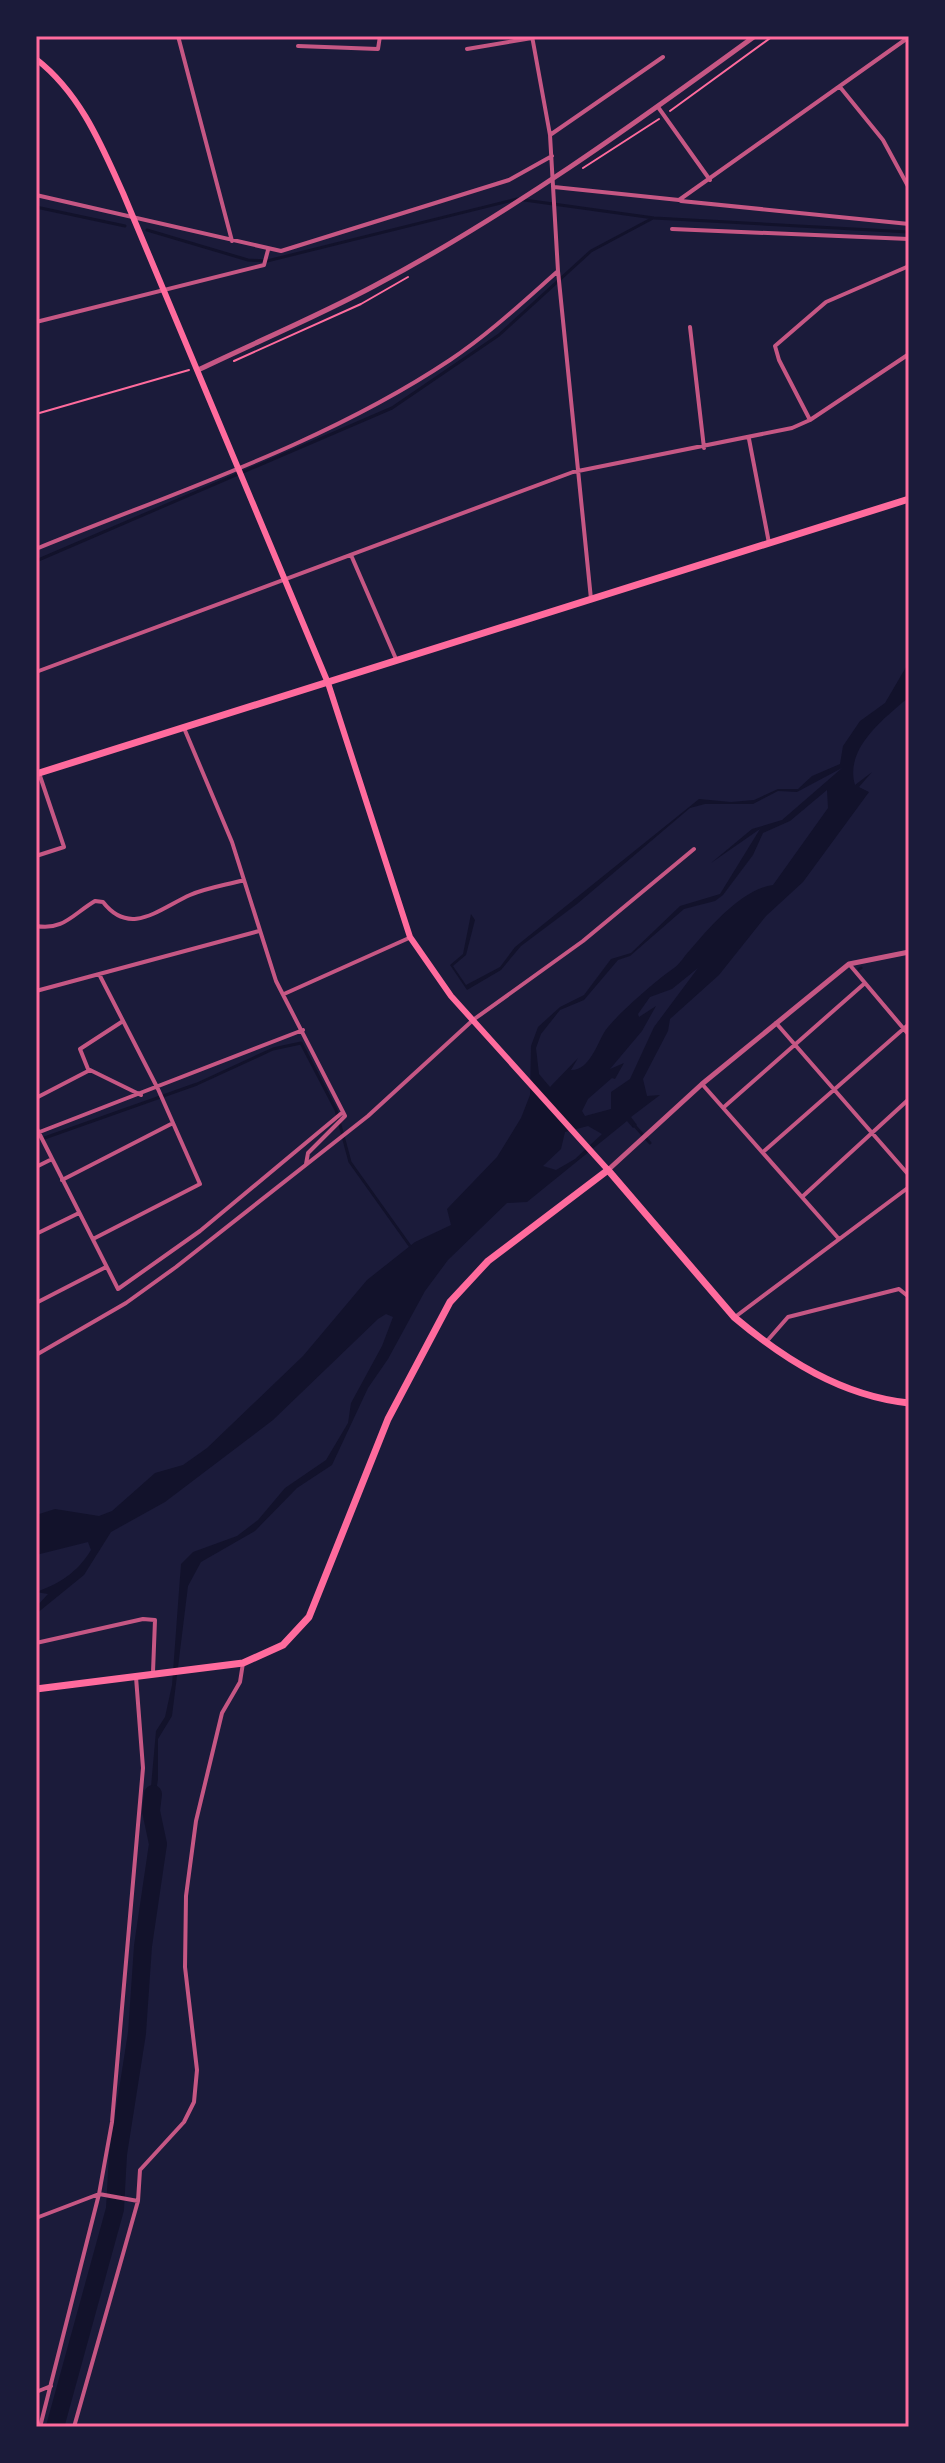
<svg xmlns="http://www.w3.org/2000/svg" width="945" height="2463" font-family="'Work Sans',sans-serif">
  <rect width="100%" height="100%" fill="#1b1b3a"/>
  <path fill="#12122b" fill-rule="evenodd" d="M909 662V697C885 718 844 748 855 785L872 772 859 787 869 792 803 882 766 916 719 975 670 1019 668 1031 643 1079 647 1096 660 1095 631 1117 637 1125 633 1128 627 1121 527 1202 507 1203 448 1260 425 1291 388 1359 368 1388 332 1465 297 1488 255 1531 201 1562 188 1586 172 1716 158 1739V1779L152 1819 148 1820 156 1731 165 1717 172 1685 181 1564 193 1552 237 1536 258 1520 285 1488 326 1460 348 1423 351 1403 382 1346 393 1317 386 1314 378 1319 273 1420 165 1502 111 1532 84 1575 36 1614V1607L48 1594 36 1592C59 1584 78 1572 91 1550L88 1542 36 1555V1515L55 1509 99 1516 112 1511 155 1473 183 1465 207 1448 303 1356 367 1280 415 1242 451 1225 447 1209 497 1157 521 1118 530 1095 531 1046 538 1027 560 1007 584 995 611 959 631 953 680 906 720 894 760 829 711 863 752 829 782 820 842 768 797 792 778 791 753 804H705L690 808 577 904 521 946 501 970 467 990 450 965 463 954 471 914 475 920 466 955 453 966 466 985 500 967 515 947 699 799 731 802 754 800 778 789H798L812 776 840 764 843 746 860 721 885 703ZM827 790 828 808 773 885C742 889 710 927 690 950 685 955 680 964 674 968 659 978 616 1015 605 1031 597 1044 589 1071 571 1070L578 1058 550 1087 539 1074 536 1048 541 1034 560 1010 584 1000 618 960 630 956 684 909 715 901 723 895 753 855 763 833 790 821ZM698 968 654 1027 630 1079 611 1092V1109L585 1116 582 1111 588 1099 612 1078 615 1079 624 1063 610 1069 642 1031 656 1006 639 1017 638 1014 650 997 672 989ZM588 1126 602 1134 575 1159 556 1170 543 1166 561 1149 565 1132Z"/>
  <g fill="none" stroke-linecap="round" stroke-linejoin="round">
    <path stroke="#12122b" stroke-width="3" d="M36 207 125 226
      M147 230 248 260 267 261 517 199 654 218 909 232
      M36 561 392 408 499 335 591 251 653 218
      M859 969 861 968
      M634 1125 650 1143
      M36 1141 197 1084 273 1049 301 1043 336 1110 350 1162 410 1246"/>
    <path stroke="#12122b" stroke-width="18" d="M55 2427 115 2209 118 2154 137 2033 143 1946 158 1844 151 1811 153 1794"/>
    <path stroke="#ff6b9d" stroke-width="2" d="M670 111 773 36
      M583 168 659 119
      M234 361 361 304 408 277
      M36 414 189 370"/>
    <path stroke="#c65784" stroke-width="4" d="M178 36 232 241
      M532 36 550 135 558 271 591 599
      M298 46 378 49 380 36
      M467 49 532 38
      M840 87 883 140 909 188
      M658 107 710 180
      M550 135 663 57
      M554 187 679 200 909 37
      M36 195 281 251 509 180 552 156
      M681 201 909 224
      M672 229 909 239
      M36 322 264 265 268 250
      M690 327 704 448
      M810 420 909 354
      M749 439 769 543
      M36 549C175 492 324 444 450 360 489 334 524 301 558 271
      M351 555 396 659
      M36 672 573 472 792 428 810 420 779 360 775 346 826 302 909 266
      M184 728 232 842 276 981 343 1112
      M36 856 64 847 39 773
      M36 926C63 931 73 914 95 901L103 902C130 937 159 909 190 895 206 888 226 885 244 880
      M849 964 909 1035
      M36 991 259 931
      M284 994 409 938
      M123 1021 80 1049 88 1069 141 1095
      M776 1023 907 1173
      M702 1084 839 1239
      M36 1098 90 1070
      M724 1107 865 983
      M36 1127 118 1289 200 1231 343 1112 345 1116 308 1153 306 1164
      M37 1133 303 1030
      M763 1152 909 1024
      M36 1167 52 1159
      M909 1169V1184
      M62 1180 173 1123
      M802 1197 909 1099
      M36 1234 79 1213
      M93 1239 200 1184 158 1089 99 974
      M36 1303 106 1267
      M735 1317 909 1187
      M767 1341 788 1317 899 1289 909 1297
      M36 1355 126 1303 176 1267 368 1116 473 1020 583 941 694 849
      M36 1643 143 1619 155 1620 153 1672
      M36 2218 99 2194 138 2201
      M36 2392 51 2386
      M40 2427 99 2194 112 2122 143 1768 136 1677
      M74 2427 138 2201 140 2170 184 2122 194 2102 197 2070 185 1967 186 1896 196 1821 222 1713 240 1682 243 1663"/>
    <path stroke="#c65784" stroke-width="5" d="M198 370C256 342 316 317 374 286 508 215 633 125 755 36
      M608 1170 702 1084 849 964 909 952"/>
    <path stroke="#ff6b9d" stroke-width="6" d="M36 59C80 93 101 144 123 193L328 683 410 937 451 996 608 1170"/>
    <path stroke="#ff6b9d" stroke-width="7" d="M36 1689 243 1663 283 1645 309 1617 388 1419 450 1302 488 1261 608 1170 734 1317C785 1360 842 1396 909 1403"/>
    <path stroke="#ff6b9d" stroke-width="7" d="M36 774 909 499"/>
  </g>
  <rect width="945" height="2463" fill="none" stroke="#1b1b3a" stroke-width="76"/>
  <rect x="38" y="38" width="869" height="2387" fill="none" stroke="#ff6b9d" stroke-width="3"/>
</svg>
